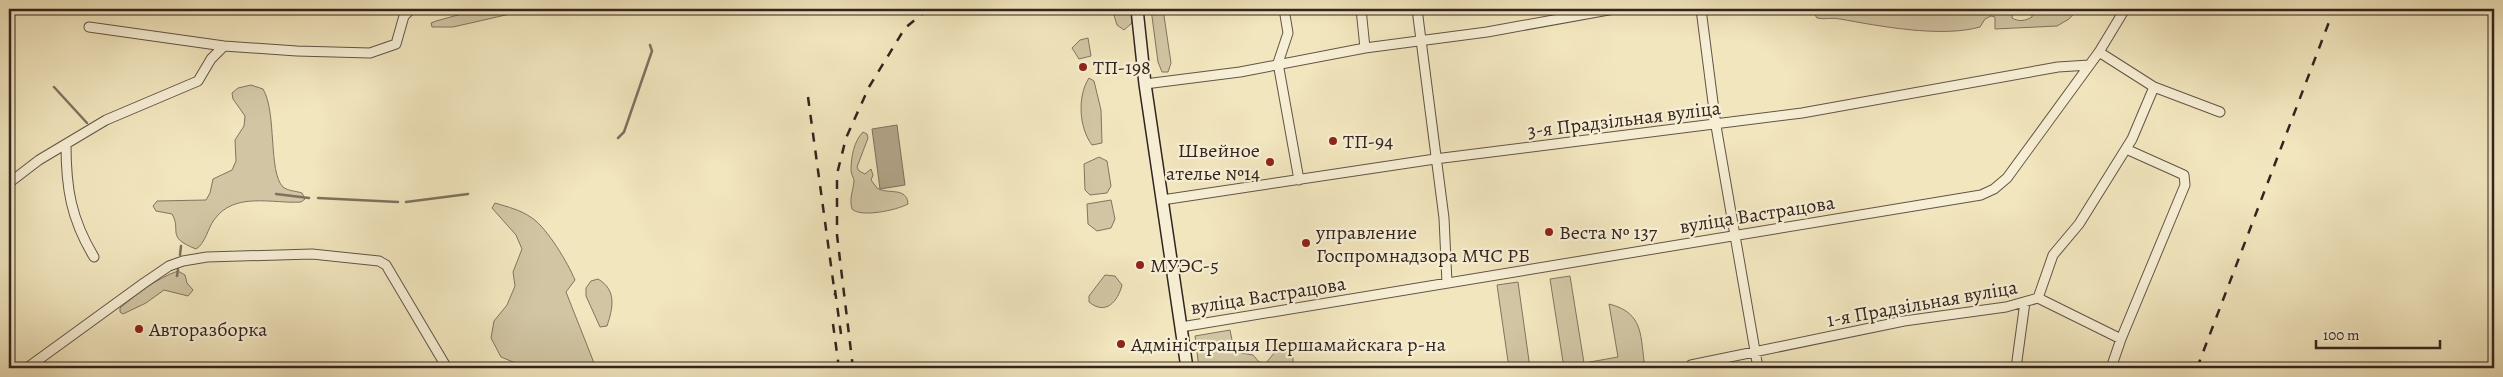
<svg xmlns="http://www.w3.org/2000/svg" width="2503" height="377" font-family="Alegreya,serif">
  <rect width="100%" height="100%" fill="#f2e6be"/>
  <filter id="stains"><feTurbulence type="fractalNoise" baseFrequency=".004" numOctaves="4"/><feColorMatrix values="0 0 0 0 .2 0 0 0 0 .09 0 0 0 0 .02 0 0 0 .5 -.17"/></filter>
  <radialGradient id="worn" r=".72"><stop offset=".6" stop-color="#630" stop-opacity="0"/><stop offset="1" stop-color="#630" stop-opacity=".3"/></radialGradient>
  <path fill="#d1c5a3" stroke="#827461" d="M480 9H551H532L453 27H432L431 23 436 21Z
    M1112 9H1133L1132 23 1124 30 1117 25Z
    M1151 9H1163L1171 63 1168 72H1162L1158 62Z
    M1789 9 1867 11 1874 9H2025L2013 11 2012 18C2019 22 2025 21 2032 17V11L2029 9H2078L2069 19 2057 26 1995 29V17L1991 16 1985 19 1980 27C1941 38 1879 26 1840 19 1832 17 1825 20 1817 18L1813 12Z
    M1088 38 1091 56 1079 59 1072 48 1080 40Z
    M1089 78 1094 81 1101 110 1102 143 1092 145C1079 128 1077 96 1089 78Z
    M251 85 263 89C277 112 268 172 283 187 288 191 296 191 302 193L305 199 301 202C273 204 234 191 214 220 208 228 205 244 196 249 165 237 182 231 172 214L156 211 153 206 157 201 206 200 210 193 213 179 232 170 236 161 235 140 244 126 245 116 233 99 232 93 238 88Z
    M863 132 867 134 868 138 857 167 859 171 865 174 871 169 873 175 871 180 877 188C887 195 907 186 908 204 897 210 861 218 852 209 849 198 853 192 854 181 854 178 851 174 851 170 851 157 854 141 863 132Z
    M1099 157 1107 161 1111 186 1107 193 1090 195 1085 190 1084 164Z
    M1111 200 1115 219 1111 228 1097 231 1088 224 1087 204Z
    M495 203C508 207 521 210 532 218 547 228 568 263 575 280L566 292 596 368H546L518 364 501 357 491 338 494 321 507 305 515 286 513 272 522 249 516 235 492 208Z
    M178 271 185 275 187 283 193 290 188 296 164 290 146 303 123 314 120 312V308C137 294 157 278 178 271Z
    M1105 275 1115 276 1122 285C1118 301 1106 316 1089 302V296Z
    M1570 276 1584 363 1618 357 1609 304C1645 313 1640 337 1645 368H1564L1550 279Z
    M598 279C617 290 613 308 607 326L600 327 586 296V288L591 281Z
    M1518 282 1530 368H1509L1497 285Z
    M1230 330 1233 345H1238L1241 353 1253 355 1259 362 1266 363 1280 346 1289 347 1293 354V368H1199L1195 336Z"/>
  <path fill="#b1a488" stroke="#7e715e" d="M897 125 905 185 880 189 872 129Z"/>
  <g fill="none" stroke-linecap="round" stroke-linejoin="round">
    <path stroke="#7e715e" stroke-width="2.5" d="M54 87 87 123
      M618 138 624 132 652 51 650 45
      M276 194 309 198
      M318 198 398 202
      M406 202 468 194
      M180 255 181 246
      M177 276 178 269"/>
    <defs>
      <path id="street" d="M1284 9 1288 33 1278 63 1299 180
        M1361 9 1365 48
        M1417 9 1444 218 1447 283
        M1701 9 1716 126 1758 368
        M89 27 224 46 297 51 370 53 396 44 404 16 411 9
        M2099 52 2154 87 2220 112
        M1145 84 1240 72 1365 48 1487 32 1614 9
        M66 145C66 188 71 219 94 257
        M9 183 39 160 106 120 198 81 211 59 224 46
        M1162 200 1435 159 1802 113 2058 67 2089 65
        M2038 298 2121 339
        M1181 327 1981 195 1994 189 2007 178 2099 52 2125 9
        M1691 365 1904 321 2006 307 2038 298 2053 255 2079 224 2132 139 2154 87
        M27 368 144 283 169 266 183 261 207 257 312 254 379 261 386 265 447 368
        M2016 368 2025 302
        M2111 368 2121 339 2185 185 2184 175 2126 149"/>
      <path id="secondary" d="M1137 9 1145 84 1187 368"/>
    </defs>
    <use href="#street" stroke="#625447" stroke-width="11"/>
    <use href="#secondary" stroke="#32241f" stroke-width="14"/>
    <use href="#street" stroke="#f7efd5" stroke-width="9"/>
    <use href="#secondary" stroke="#f7efd5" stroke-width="11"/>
    <path stroke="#32241f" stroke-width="2.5" stroke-dasharray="9 9" stroke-linecap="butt" d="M808 97 835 295
      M835 290 841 334
      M833 324 839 368
      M853 368 837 235V174L846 138 869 87 905 28 928 9
      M2197 368 2334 9"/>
  </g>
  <g fill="#8f2418" stroke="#f7efd5" stroke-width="2">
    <circle cx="1083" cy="67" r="5"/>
    <circle cx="1333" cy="141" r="5"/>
    <circle cx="1270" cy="162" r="5"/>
    <circle cx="1549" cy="232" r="5"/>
    <circle cx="1306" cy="243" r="5"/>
    <circle cx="1140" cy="265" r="5"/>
    <circle cx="139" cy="329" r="5"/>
    <circle cx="1121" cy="344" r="5"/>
  </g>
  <g text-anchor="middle" stroke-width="4.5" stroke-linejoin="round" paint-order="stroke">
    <g font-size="20" fill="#32241f" stroke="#f7efd5" text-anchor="start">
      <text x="1093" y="74">ТП-198</text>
      <text x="1343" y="148">ТП-94</text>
      <text x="1260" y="157" text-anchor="end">Швейное<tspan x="1260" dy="23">ателье №14</tspan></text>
      <text x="1316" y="239">управление<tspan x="1316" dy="23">Госпромнадзора МЧС РБ</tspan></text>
      <text x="1559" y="239">Веста № 137</text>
      <text x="1150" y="272">МУЭС-5</text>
      <text x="149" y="336">Авторазборка</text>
      <text x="1131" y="351">Адміністрацыя Першамайскага р-на</text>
    </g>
    <g font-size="20" fill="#32241f" stroke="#f7efd5">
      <text transform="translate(1624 119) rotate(-7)" y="7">3-я Прадзільная вуліца</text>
      <text transform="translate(1757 214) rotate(-9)" y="7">вуліца Вастрацова</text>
      <text transform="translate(1268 295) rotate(-9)" y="7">вуліца Вастрацова</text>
      <text transform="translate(1922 303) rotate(-10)" y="7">1-я Прадзільная вуліца</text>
    </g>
  </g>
  <rect width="2503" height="377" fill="none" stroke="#f2e6be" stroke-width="30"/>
  <rect x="10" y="10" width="2483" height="357" fill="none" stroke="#32241f" stroke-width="2.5"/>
  <rect x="15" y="15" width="2473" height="347" fill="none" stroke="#32241f"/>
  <path d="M2316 340v8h124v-8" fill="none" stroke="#32241f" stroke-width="2.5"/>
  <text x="2323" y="340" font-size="15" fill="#32241f" stroke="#f7efd5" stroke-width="4" paint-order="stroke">100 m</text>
  <rect width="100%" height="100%" filter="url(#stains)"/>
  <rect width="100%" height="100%" fill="url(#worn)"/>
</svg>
